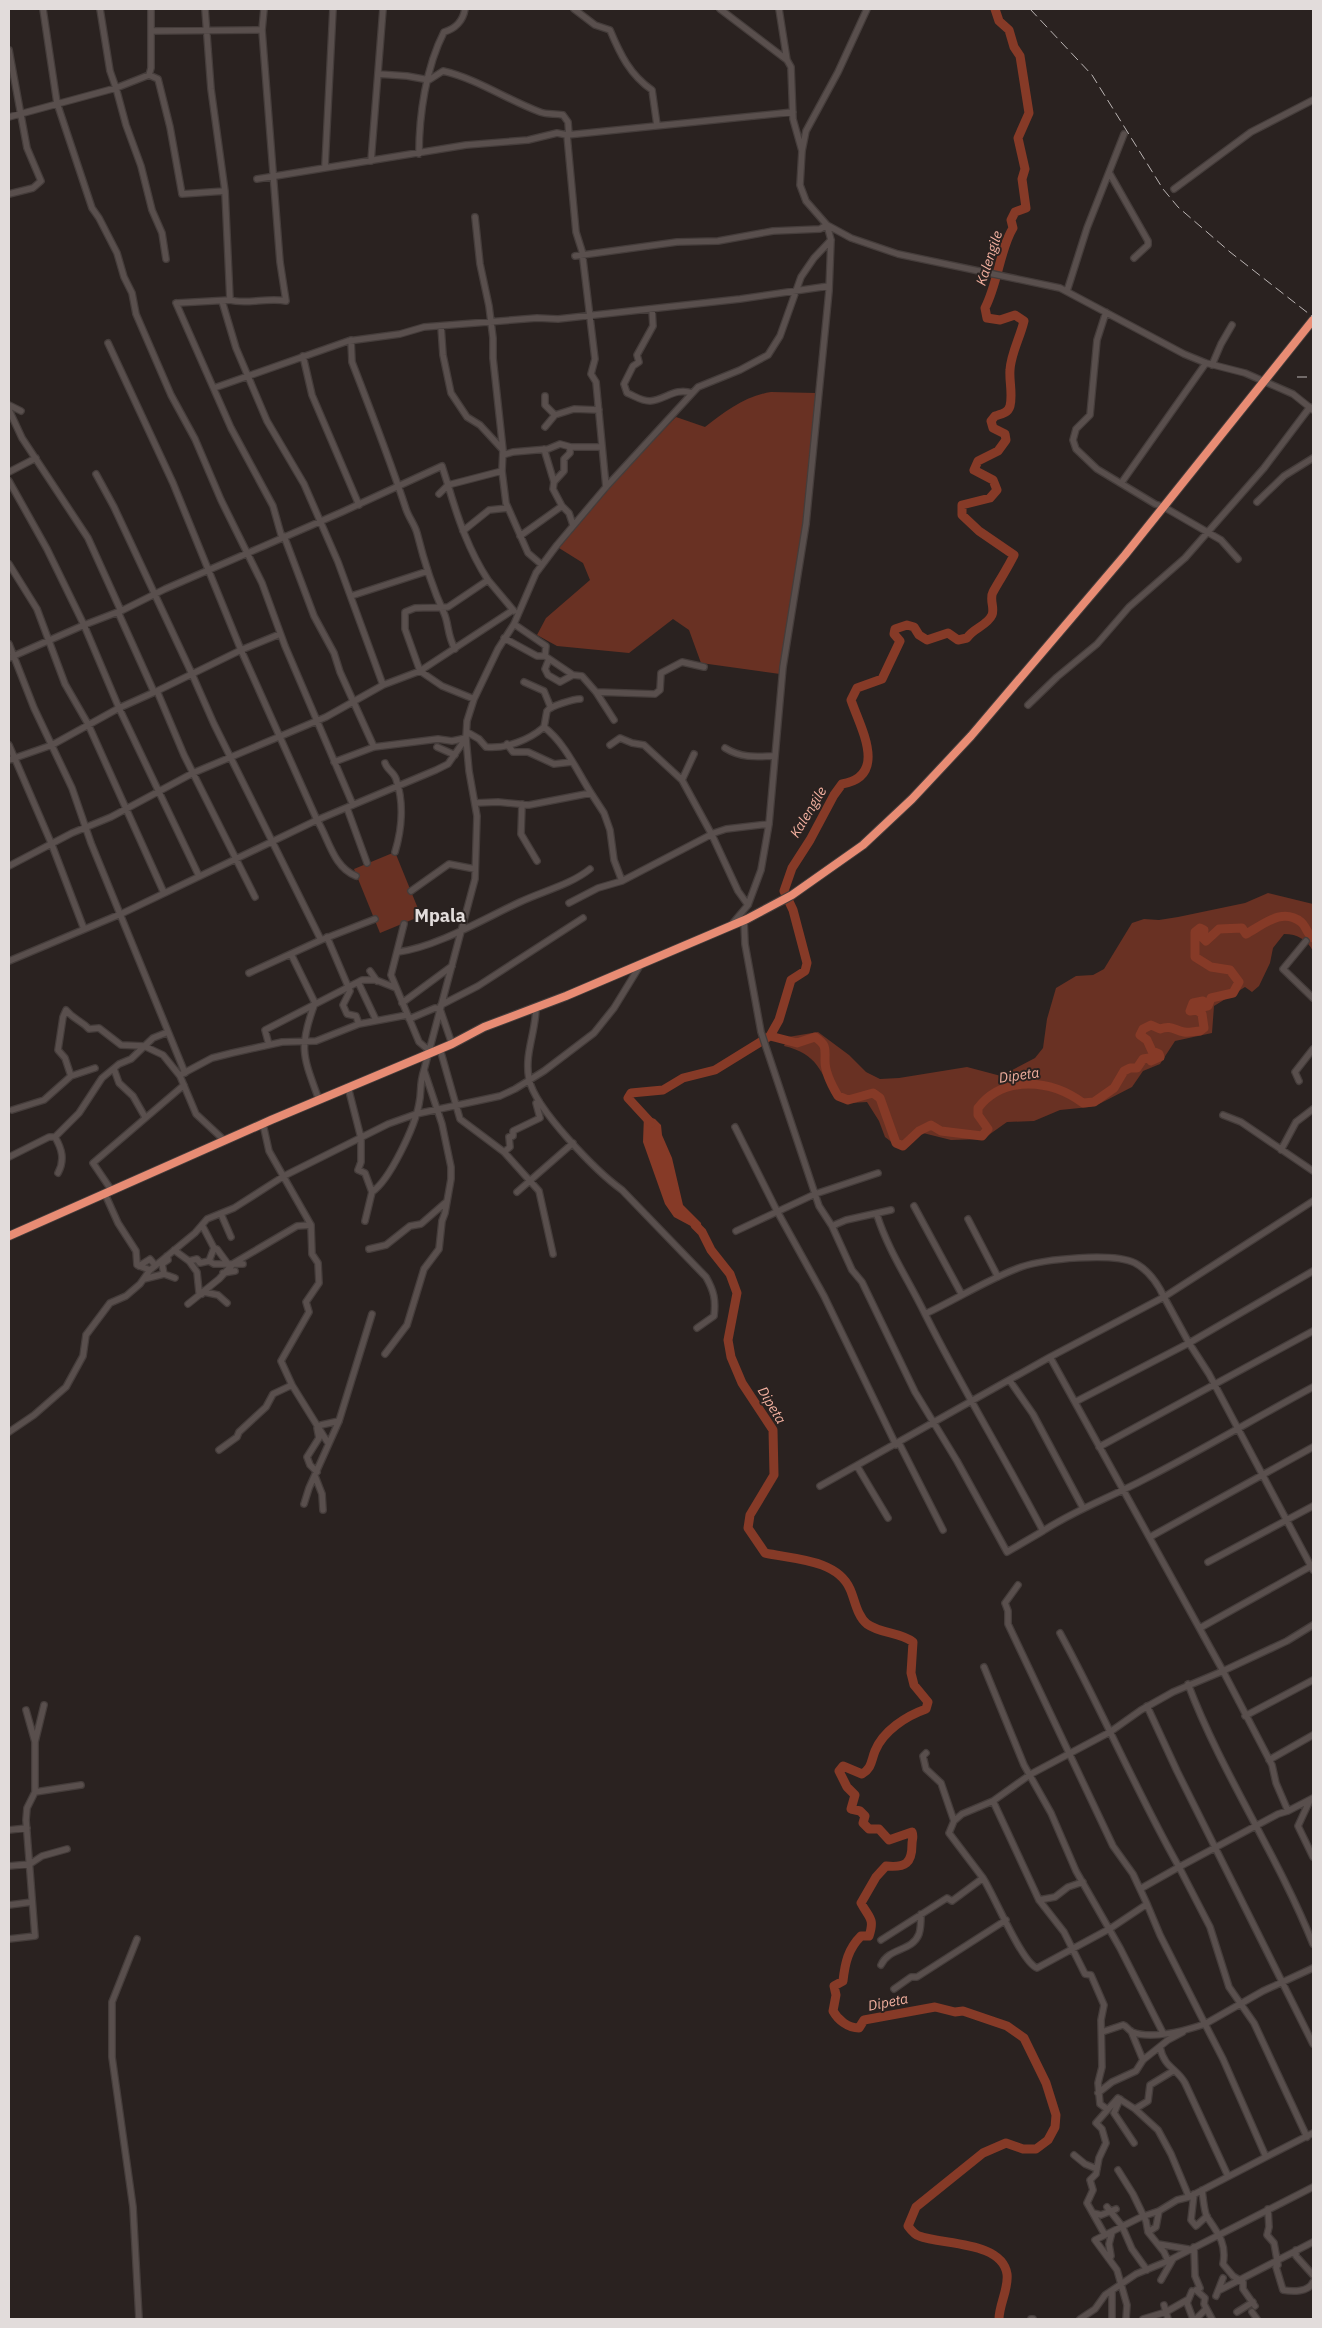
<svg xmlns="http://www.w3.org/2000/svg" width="1322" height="2328" font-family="'IBM Plex Sans',sans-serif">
  <rect width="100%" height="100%" fill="#2a2220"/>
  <path fill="#693123" d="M771 392 816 393 804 524 780 674 701 663 689 630 673 619 629 653 557 646 537 635 546 618 590 580 583 563 559 548 625 470 676 417 705 427C726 411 745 396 771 392Z
    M395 852 421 916 380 933 354 869Z
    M1268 893 1313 904V951C1307 940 1298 934 1284 934L1273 948 1270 963 1259 986 1252 992 1245 987 1214 1006 1212 1033 1175 1041 1160 1064 1143 1071 1132 1087 1101 1103 1090 1107 1060 1110 1034 1121 1007 1122 983 1139 951 1140 923 1133 902 1150 885 1137 879 1121 867 1102 850 1103 836 1099C820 1071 818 1054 784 1046L788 1037 818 1032 849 1055 866 1072 880 1079 899 1078 967 1067 1001 1076 1035 1058 1043 1048 1047 1019 1056 988 1076 976 1093 975 1104 969 1132 923 1144 919 1159 920 1178 917 1245 903Z"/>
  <path fill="#863a27" d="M644 1115 655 1119 661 1125 662 1135 672 1158 683 1205 701 1223 702 1232 674 1217 665 1204 643 1142Z"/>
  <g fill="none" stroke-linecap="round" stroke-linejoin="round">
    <path stroke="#863a27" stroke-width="9" d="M770 1036 779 1020 791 980 805 971 807 963 793 910 784 891 792 868 810 840 834 795 842 784C889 776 860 727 851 700L857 688 882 679 900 641 894 634 895 629 907 625 914 627 919 635 927 640 948 633 958 640 967 638C973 628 987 626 992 615 995 608 989 599 993 592 1000 579 1008 568 1014 555L979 531 962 515V505L990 498 997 490 993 480 974 470 978 461 998 451 1006 440 1005 434 993 428 991 421 995 416C1002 414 1008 413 1010 406 1013 394 1009 381 1010 370 1011 353 1020 338 1024 321L1015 315 1000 320 987 318 985 308C998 283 1000 249 1013 228L1011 220 1015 212 1026 208 1022 179 1025 169 1018 138 1029 113 1020 56 1014 47 1009 30 999 21 995 9
      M651 1123 628 1098 631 1093 663 1090 683 1078 715 1070 770 1036 797 1043 815 1037C827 1045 825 1049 825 1061 825 1073 832 1086 838 1096L848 1100 873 1093 880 1098 896 1143 903 1146 919 1131 931 1125 941 1131 982 1136 988 1129 978 1115V1108C1004 1074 1052 1080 1083 1103L1094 1102 1114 1088 1124 1071 1130 1068H1137L1143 1059 1149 1058 1151 1061 1160 1057 1159 1054 1152 1051 1147 1040 1140 1035 1143 1029 1151 1025 1160 1029C1171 1025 1174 1030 1184 1032 1189 1033 1195 1031 1200 1031L1204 1028 1202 1014 1197 1010 1190 1011 1193 1003 1203 1001 1204 1007 1208 1006 1211 998 1233 993 1239 982 1230 970 1211 967 1195 957V932L1200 928 1204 930 1203 938 1206 941 1219 929 1242 928 1246 934C1263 925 1282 907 1301 922 1306 926 1307 934 1313 938
      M695 1225 702 1232 711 1250 730 1274 737 1293 728 1340 731 1357 742 1383 773 1430 774 1475 750 1515 748 1528 765 1553C792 1559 837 1559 850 1589 855 1600 857 1616 867 1624 881 1634 900 1632 913 1642L911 1673 914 1685 928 1702 926 1709C906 1716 883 1731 875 1751 871 1761 872 1768 862 1774L843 1766 839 1771 847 1787 855 1795 851 1809 860 1811 865 1816 863 1823 869 1829H879L889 1840 912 1832C914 1837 912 1839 912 1844 912 1863 906 1868 886 1866L876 1877 861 1903C869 1918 875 1918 869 1936H861C848 1949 845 1963 843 1981L834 1986 836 1995 833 2011C838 2020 848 2028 859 2028L864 2020 935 2007 955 2012 963 2011 1007 2026 1024 2038 1046 2083 1056 2115 1055 2127 1048 2140 1036 2149H1023L1006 2143 983 2153 916 2207 908 2226C911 2230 915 2235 919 2236 943 2245 1002 2241 1007 2274 1009 2288 999 2305 999 2319"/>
    <defs>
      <path id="minor" d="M43 9 57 103 92 208 99 218 117 253 124 277 132 293 136 314 171 395 195 439 221 500 262 583 285 646 353 805
        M100 9 110 71 116 88 149 75 158 79 170 127 182 194 225 191
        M574 9 595 25 610 30C620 54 630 75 652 90L657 125
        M720 9 787 60
        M779 9 787 60 791 67 793 119 802 151
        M867 9 838 72 806 131 802 151 800 185 806 201 827 225 851 238 898 254 1060 288 1184 354 1206 363 1245 373 1293 394 1313 410
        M151 31 262 30
        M9 50 27 148 41 181 33 188 9 194
        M378 74 407 76 429 80 443 71C478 79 507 100 540 112 548 115 555 113 563 115L568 122 569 135
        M149 75 151 68V9
        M9 117 116 88 126 125 141 166 152 210 162 233 166 259
        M567 135 576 232 582 251 595 359 591 374 596 382 606 487
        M419 154C419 115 426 67 444 32 455 29 463 21 465 9
        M371 161 383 9
        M325 166 333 9
        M1110 174 1148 241V245L1134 258
        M257 179 466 145 528 140 557 133 567 135 793 112
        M1174 189 1251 132 1313 100
        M475 217 480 264 489 306 493 338V358L503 450 502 471 506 503 528 553 542 565
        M575 256 677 242 718 241 773 231 820 229 827 225 831 240 829 291 806 524 783 667 769 824 761 870 748 905 732 924
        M1067 291 1087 228 1124 134
        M230 300C246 305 268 297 286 301L280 262 262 30 264 9
        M222 301 236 348 267 421 304 484 338 562 383 685
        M176 303 231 428 273 506 282 538
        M177 303 230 300 225 191 211 89 205 9
        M652 309 653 326 637 355 639 362 633 366 624 384 627 393C635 396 641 401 650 401 665 400 675 387 692 393
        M1106 312 1097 340 1090 415 1076 429 1073 440 1076 449 1097 469 1155 504 1164 507 1221 540 1238 559
        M441 326 443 355 451 393 467 417 480 425 502 449
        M351 340 352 362C371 411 390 460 406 509 409 518 415 525 417 533 424 561 432 587 444 613 449 624 447 635 455 649
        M108 343 173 483 241 650 280 634
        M303 356 312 395 359 505
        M1212 365 1221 344 1232 325
        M214 388 348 341 400 334 424 327 537 318 558 319 740 299 829 286
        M545 396V405L555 415 545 427
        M9 405 21 411
        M9 410 22 438 88 538 121 611
        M555 415 574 409 599 410
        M544 449 554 482
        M503 455 513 452 548 449 560 444 571 447H601
        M9 472 36 458
        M96 474 114 507 192 674 241 650 317 820C329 839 333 867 356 876
        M9 481 47 549 84 625 119 708 199 876
        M1122 482 1206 363
        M448 485C458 519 469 551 488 580
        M439 494 448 485
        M1257 502 1284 476 1313 458
        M562 506 553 489 554 482 564 471V459L570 453V447
        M463 531 489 510 508 508
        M284 536 314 616 334 653 340 672 374 747
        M520 536 562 506 569 513 573 525
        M9 564 37 609 65 684 88 724 164 893
        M351 596 428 571
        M118 612 154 692
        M514 624 546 646 545 656 573 675 582 676 596 692 614 720
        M504 638 537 656H545
        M9 644 34 708 72 788 91 843 185 1073
        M9 658 84 625 123 610 165 589 342 512 442 466 448 485 502 471
        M549 659 545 669 548 675 560 682 573 675
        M524 682 544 691 551 708
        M157 691 192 674 214 724 321 940
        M596 692 655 694 660 690 661 673 682 662 704 667
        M474 699 442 686 420 671 405 629V612L415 608 448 607 488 580 514 611
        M1028 705 1057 677 1097 644 1129 607 1185 558 1264 468 1310 407
        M544 727C545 723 546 715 547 711 550 706 574 699 580 699
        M467 732 479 739 486 747C506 749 529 740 544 727 565 743 577 771 591 793
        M507 744 513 752H528L554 764 572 762
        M9 745 52 845 84 929
        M610 745 620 738 632 743 644 745 682 780
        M437 747 455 755
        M725 748C741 758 755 757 773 756
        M694 754 682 780 712 835 738 891 748 905
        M9 760 52 745 119 708 157 691 184 755 255 897
        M334 762 374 747 438 739 452 741 466 738
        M385 763C387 770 394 772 396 779 404 802 402 829 395 852
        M475 803 498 802 529 805 591 793 604 813 610 830 614 860 622 881
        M522 804 521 834 537 861
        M347 808 367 863
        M9 866 72 833 111 817 193 773 326 717 383 685 420 671 513 610
        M411 891 449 864 475 869
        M569 903 598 888 622 881 714 833 726 829 769 824
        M744 920 745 944 761 1032 819 1206 832 1226 846 1220 891 1210
        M404 924 391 975 419 1042 431 1052
        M327 937 350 991 343 1005 347 1014 356 1016 359 1024
        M1306 941 1283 969 1313 998
        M398 952C437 947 485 918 520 902 543 891 570 885 590 869
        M291 954 315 1003C298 1048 303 1056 319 1100
        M9 961 123 913 317 820 436 770 448 764 466 738
        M370 971 377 981
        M249 973 321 940 375 919
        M358 982 376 1020
        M402 1003 452 966
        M441 1005 478 986 583 918
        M536 1007C536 1032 524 1054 529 1079 535 1109 597 1172 622 1190L706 1277C714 1291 716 1300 714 1316L697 1328
        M409 1019 435 1008 440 1009 452 1044
        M269 1045 265 1030 362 980H376L396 988
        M440 1049 460 1119 504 1152 539 1191 553 1254
        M114 1069 119 1083 133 1096 145 1117
        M182 1074 212 1058 232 1053 282 1042 316 1041 359 1024 407 1015
        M71 1076 65 1058 58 1050 63 1017 66 1010C74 1020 81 1020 89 1029L99 1028 121 1045 144 1046 163 1055 180 1076 196 1114 225 1141
        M1299 1081 1295 1072 1313 1049
        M348 1087 361 1138V1162L358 1170 365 1173 372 1192 365 1221
        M12 1110 44 1100 71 1076 95 1068
        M1223 1115 1241 1122 1313 1171
        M735 1127 777 1211 824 1296 896 1445
        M55 1137C62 1149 65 1160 58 1173
        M1281 1150 1296 1122 1313 1109
        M504 1152 510 1147 509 1137 513 1136V1131L540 1118 536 1103 539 1101
        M9 1157 49 1137H55L79 1113 102 1078 119 1064 131 1059 153 1038 168 1032
        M112 1191 93 1163 184 1085
        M372 1192C390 1180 415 1126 419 1104 422 1091 419 1085 424 1070
        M517 1192 573 1143
        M105 1194 118 1223 136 1251 137 1265 150 1270
        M914 1206 962 1295
        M221 1214 231 1237
        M877 1215C888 1250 909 1281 925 1314 962 1388 1005 1458 1043 1531 1075 1510 1111 1497 1145 1479 1202 1450 1257 1417 1313 1387
        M968 1219 998 1277
        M202 1225 214 1248 217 1249 228 1264
        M832 1226 852 1270 862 1282 915 1392 957 1461 1007 1552 1043 1531
        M736 1231 815 1194 878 1173
        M369 1249 386 1245 410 1226 421 1224 445 1203
        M174 1250 189 1261 197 1259 200 1263 209 1261 214 1264H243
        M189 1261 197 1272 199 1292 202 1294
        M209 1261 214 1248
        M139 1266 150 1259 155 1265
        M1313 1271 1189 1343 1209 1374 1313 1570
        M223 1273 235 1271
        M164 1274 162 1264 168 1260 167 1256
        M144 1279 164 1274 175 1278
        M204 1292 218 1295 227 1303
        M188 1304 219 1279 234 1263 297 1226 311 1225
        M925 1314C957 1299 988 1279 1021 1267 1045 1259 1112 1252 1135 1263 1148 1270 1158 1284 1164 1297L1313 1201
        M385 1354 407 1325 424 1269 439 1249 442 1221 445 1213 451 1179V1167L442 1124 424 1070 475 879 477 816 469 771 466 738 467 721 474 699 498 649 514 624 536 573 557 545 606 487 698 387 740 370 768 355 780 336 801 277 814 258 831 240
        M1010 1381 1033 1414 1083 1508
        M292 1385 328 1443
        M9 1432 34 1415 66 1387 83 1356 86 1335 110 1303 126 1296 140 1284 150 1270 195 1233 207 1219 234 1208 284 1176 388 1124 416 1114 500 1096 515 1089 544 1071 594 1033 614 1008 641 964
        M899 1443 943 1530
        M1099 1447 1313 1331
        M219 1450 237 1437 239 1432 266 1407 273 1394 292 1385 281 1361 309 1312 306 1302 319 1283 318 1263 312 1254 311 1225 269 1151 263 1124
        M857 1466 888 1518
        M317 1472 310 1465 307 1457 319 1438 317 1428 321 1425 339 1421
        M315 1476 322 1494 323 1510
        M820 1486 1050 1357 1164 1297 1189 1343 1075 1402
        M304 1504 309 1488 339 1421 372 1314
        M1150 1537 1313 1447
        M1208 1562 1313 1506
        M1200 1628 1313 1565
        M1060 1633C1102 1710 1136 1791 1179 1867L1140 1889
        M984 1667 1024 1765 1051 1813 1076 1871 1120 1948 1163 2033
        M1188 1684C1222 1774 1277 1854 1313 1944
        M1147 1706 1177 1771 1313 2044
        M26 1710 35 1742
        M1245 1716 1313 1680
        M926 1753 923 1756 926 1769 941 1783 954 1821
        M1269 1760 1313 1735
        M35 1792 81 1785
        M1310 1800 1298 1826 1313 1857
        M993 1801 1039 1900 1064 1932 1085 1974 1091 1975 1104 2005 1101 2020 1102 2067 1098 2083 1100 2104 1107 2109
        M1288 1811 1276 1783 1272 1765 1223 1671 1287 1641 1313 1625
        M9 1830 27 1828
        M9 1866 30 1864 42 1856 67 1849
        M983 1878C994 1895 1022 1963 1037 1968L1111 1928 1147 1904 1133 1874 1113 1846 1008 1624V1611L1005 1603 1018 1585
        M1039 1900 1055 1897 1068 1887 1083 1882
        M1147 1904 1160 1935 1205 2024 1263 1991 1313 1968
        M9 1905 32 1902
        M9 1939 35 1936 26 1820 27 1808 35 1792V1742L44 1705
        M137 1939 112 2002V2057L133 2207 139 2319
        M881 1940 947 1898 952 1901 983 1878 949 1833 954 1821 962 1814 993 1801 1031 1774 1110 1732 1141 1710 1173 1692 1223 1671 1050 1357
        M881 1965C889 1947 912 1952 919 1934 921 1928 921 1920 921 1914
        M894 1989 911 1977H917L1006 1920
        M1131 2031 1143 2060
        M1102 2032 1123 2025C1127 2026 1128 2030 1132 2032 1152 2040 1184 2031 1205 2024L1223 2059 1266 2157 1313 2133
        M1160 2047C1164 2068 1177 2068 1185 2083L1228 2176
        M1098 2093 1112 2082 1136 2071 1143 2060 1168 2040 1183 2032
        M1120 2099 1114 2113 1134 2143
        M1135 2109 1158 2130 1171 2154 1189 2197
        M1307 2137 1254 2023 1229 1987 1210 1927 1179 1867 1278 1814 1288 1811 1313 1798
        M1074 2155 1085 2164 1097 2169
        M1118 2170 1133 2194 1146 2221 1148 2232 1164 2252 1168 2261
        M1202 2190C1203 2197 1204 2211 1207 2217 1218 2233 1227 2244 1223 2264L1233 2276 1243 2282V2289L1255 2306
        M1194 2194 1191 2220 1196 2226 1207 2216
        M1107 2207 1122 2226 1132 2249 1147 2270
        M1268 2209 1269 2227 1267 2235 1274 2243 1278 2265 1276 2267 1283 2290C1293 2292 1309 2292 1313 2282
        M1093 2213 1101 2215 1116 2209
        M1148 2232 1156 2227 1159 2211
        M1105 2235 1087 2203 1093 2190 1090 2180 1096 2174 1099 2158 1106 2143 1102 2129 1096 2123 1118 2098 1135 2109 1148 2101 1150 2085 1173 2071
        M1158 2244 1188 2249
        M1194 2247 1195 2276 1200 2288
        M1296 2250V2256L1313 2275
        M1109 2259 1111 2256 1109 2244 1112 2232
        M1161 2280 1173 2259
        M1196 2290 1205 2298 1204 2304 1212 2319
        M1220 2290 1313 2242
        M1112 2291V2319
        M1192 2291 1187 2303 1193 2319
        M1216 2296 1223 2278
        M1164 2305 1168 2319
        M1237 2312 1253 2302
        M1252 2312 1257 2319
        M1031 2319H1033
        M1080 2319 1095 2309 1105 2295 1136 2274 1168 2261 1313 2187
        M1126 2319 1127 2305 1117 2270 1095 2240 1141 2217 1159 2211 1177 2200 1189 2197 1266 2157
        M1143 2319 1166 2312 1187 2300
        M1196 2319 1206 2309"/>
      <path id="highway" d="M9 1236 271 1120 452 1044 484 1027 566 996 747 919 792 895 863 845 912 799 971 736 1125 555 1313 320"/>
    </defs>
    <use href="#minor" stroke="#453d3b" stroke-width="8"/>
    <use href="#highway" stroke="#453d3b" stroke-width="10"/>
    <use href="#minor" stroke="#594f4d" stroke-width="5.5"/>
    <use href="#highway" stroke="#e88c74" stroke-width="8"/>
    <path stroke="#bab4b3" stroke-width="1" stroke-dasharray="10 5" stroke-linecap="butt" d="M1030 9 1092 75 1163 189 1178 207 1230 252 1313 317
      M1297 377H1313"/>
  </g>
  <g text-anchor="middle" stroke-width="4" stroke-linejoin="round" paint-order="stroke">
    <g font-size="14" font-style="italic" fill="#f3b09f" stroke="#2a2220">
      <text transform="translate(989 258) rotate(-72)" y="5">Kalengile</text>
      <text transform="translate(808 812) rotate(-59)" y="5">Kalengile</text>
      <text transform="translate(1019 1075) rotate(-8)" y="5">Dipeta</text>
      <text transform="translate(772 1405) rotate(59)" y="5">Dipeta</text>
      <text transform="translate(888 2002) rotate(-11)" y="5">Dipeta</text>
    </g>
    <g font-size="18" font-weight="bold" fill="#e2dcdb" stroke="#2a2220">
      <text x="440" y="922">Mpala</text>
    </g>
  </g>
  <rect width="1322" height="2328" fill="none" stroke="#e2dcdb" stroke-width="20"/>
</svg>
